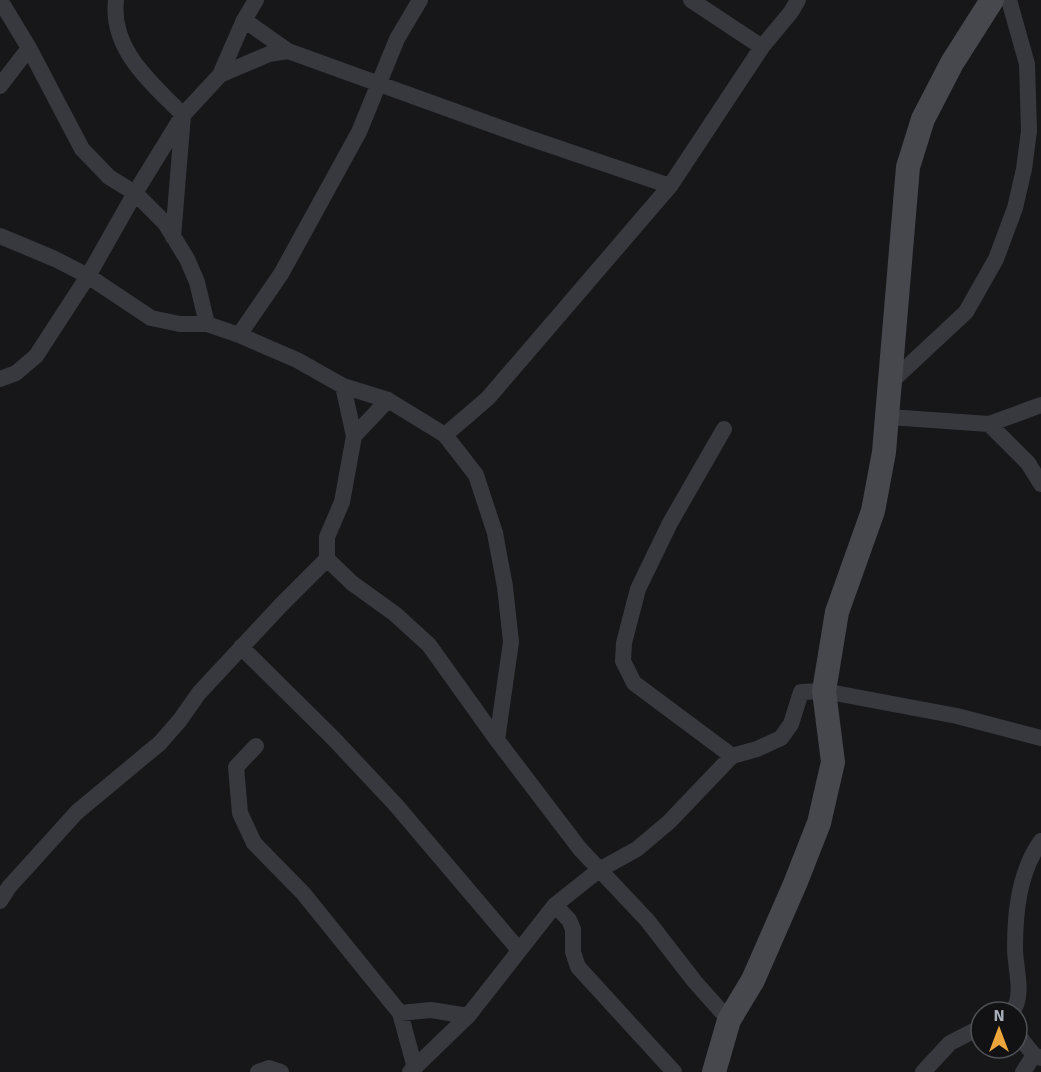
<svg xmlns="http://www.w3.org/2000/svg" width="1041" height="1072" font-family="Signika,sans-serif">
  <rect width="100%" height="100%" fill="#171719"/>
  <g fill="none" stroke-linecap="round" stroke-linejoin="round">
    <path stroke="#38393e" stroke-width="16" d="M0 0 29 48 82 149 109 177 135 193 165 223 187 259 197 282 207 324
      M116 0C110 50 152 83 183 115L173 237
      M691 0 762 47
      M288 51 529 138 670 186
      M220 75 269 54 288 51 244 20
      M0 86 29 48
      M0 236 55 259 88 276 151 318 180 324H207L239 335 297 360 343 386 388 400 445 435 476 475 495 533 505 587 511 642 497 740 580 849 647 920 695 982 729 1020
      M239 335 281 274 359 132 397 39 420 0
      M0 379 16 373 36 356 88 276 135 193 183 115 220 75 244 20 256 0
      M891 382 966 312 996 259 1015 208 1024 169 1029 131 1027 64 1009 0
      M889 417 989 424 1041 405
      M989 424 1028 463 1041 484
      M724 429 670 523 638 589 624 643 623 661 634 683 732 756
      M445 435 488 398 670 186 762 47 791 12 798 0
      M354 436 388 400
      M327 559 352 583 395 614 429 645 497 740
      M241 647 334 739 395 804 519 950
      M256 746 236 767 240 813 254 843 303 893 400 1013 431 1010 468 1016
      M0 901 9 887 77 812 160 743 180 720 199 693 281 605 327 559V537L342 502 354 436 343 386
      M555 905 569 920 573 929V952L578 967 674 1072
      M1012 1012C1025 995 1015 969 1015 948 1015 912 1019 872 1041 841
      M400 1013 415 1068
      M1017 1034 1034 1055 1041 1058
      M258 1072 269 1068 281 1072
      M410 1072 468 1016 555 905 599 870 637 849 669 822 732 756 757 749 781 738 791 724 801 692 824 691 957 716 1041 738
      M923 1072 950 1043 981 1027
      M1023 1072 1034 1055"/>
    <path stroke="#46484e" stroke-width="24" d="M714 1072 729 1020 753 980 795 884 819 823 833 762 824 691 837 612 873 511 884 452 908 167 923 119 952 63 992 0"/>
  </g>
  <g transform="translate(999 1030)"><circle r="28" fill="#121214" stroke="#4e5156" stroke-width="1.5"/>
  <path d="M0-4.5L10 22L0 15L-10 22Z" fill="#eca63b"/>
  <text y="-9" font-size="16" font-weight="bold" text-anchor="middle" fill="#a9afb8">N</text>
  </g>
</svg>
